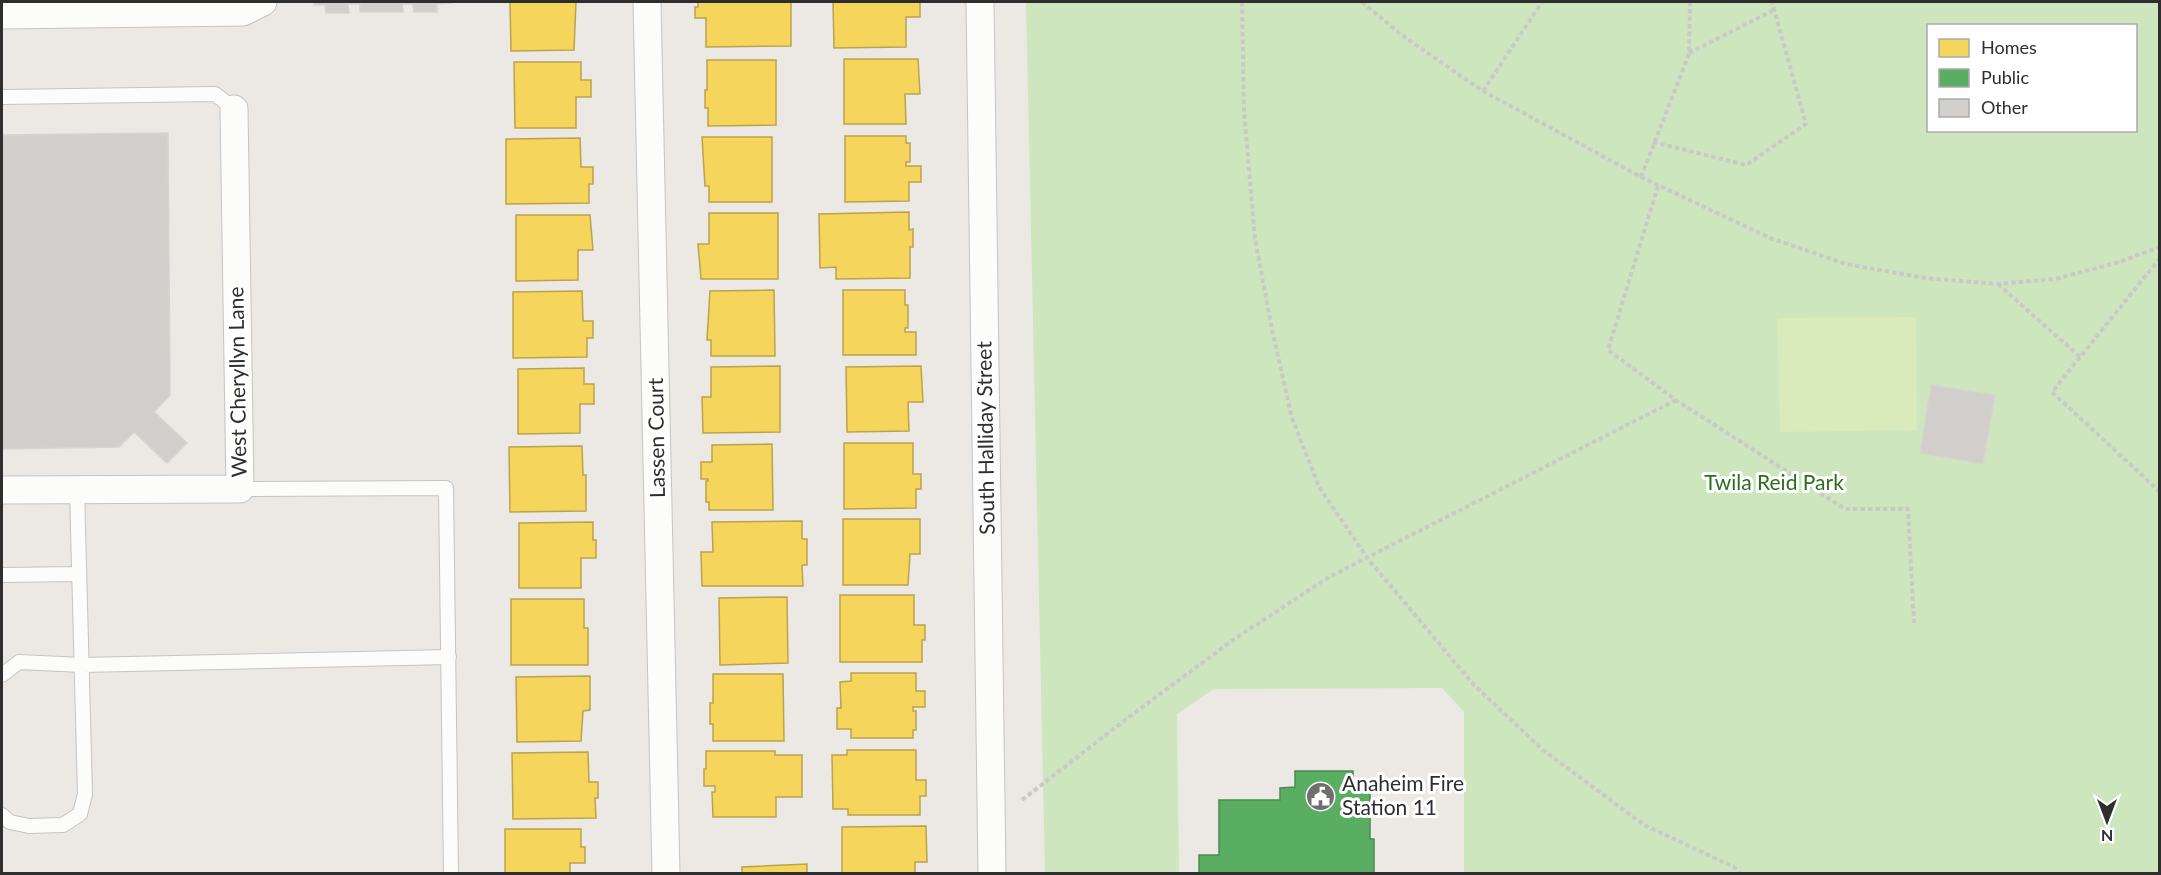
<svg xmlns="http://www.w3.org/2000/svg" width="2161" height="875" font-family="Lato,sans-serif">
  <rect width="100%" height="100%" fill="#ece8e4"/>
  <path fill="#cee6be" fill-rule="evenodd" d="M1026 2H2159V873H1464V712L1442 688 1214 689 1177 714 1179 873H1045ZM1928 26H2136V130H1928Z"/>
  <path fill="#d9eabb" d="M1916 317 1917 430 1780 432 1777 318Z"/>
  <path fill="#f6d55c" stroke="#baa34e" stroke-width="1.5" d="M510 2H576L574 50 511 51Z
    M698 2H791V46L706 47V18H695V7H698Z
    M833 2H920V17H906V47L834 48Z
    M844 59H918L920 94H905L906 124H844Z
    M707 60H776V125L708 126V108H705V90H707Z
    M514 62H581V80H591V97H576V128H515Z
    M845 136H906V143H910V162H906V166H921V182H909V201L845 202Z
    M702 137H772V202H709V186H705Z
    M580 138 581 167H593V184H589V203L506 204V139Z
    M909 212V230L913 229V247H910V278L836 279V267L820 268 819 214Z
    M709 213H778V279H701L698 244H709Z
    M516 215H590L593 250H578V280L516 281Z
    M774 290 775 356H711V340H707L710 291Z
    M843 290H905V305H908V328H905V332H916V355H843Z
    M582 291 583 321H593V338H587V357L513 358V292Z
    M780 366V432L703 433 702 397H711V367Z
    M921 366 923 402H908L909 431 847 432 846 367Z
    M584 368V384H594V404H580V433L518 434V369Z
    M844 443H913V474H921V489H916V508L844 509Z
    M772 444 773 510H709V502H706V481H708V479H701V462H712V445Z
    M582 446 583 475H586V511L510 512 509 447Z
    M843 519H920V554H910L908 585H843Z
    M802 521V539H807V565H802L803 586H702L701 552H713L712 522Z
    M593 522V540H596V558H581V588H519V523Z
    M840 595H914V625H925V640H922V662H840Z
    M787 597 788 663 720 665 719 598Z
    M511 599H584V628H588V665H511Z
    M851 673H916V691H925V707H913V711H916V730H913V738H851V729H837V708H841L840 682 851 681Z
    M713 674H783L784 741H713V724H710V703H713Z
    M590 676V710L583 711 581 741 517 742 516 677Z
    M847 750H916V780H926V796H920V815H848V809H833L832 755H847Z
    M706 751H775V755H802V797H776V817H713L712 792H715V786H704V769H706Z
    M588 752 589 782H598V798H595L596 818 513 819 512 753Z
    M926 826 927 862H915V874H842V827Z
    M505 829H581V847H585V863H570V874H505Z
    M807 864V874H742V867Z"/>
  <path fill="#5aae61" stroke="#4d8852" stroke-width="1.5" d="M1295 771H1353V786H1370V839H1374V874H1199V855H1219V800H1280V788L1295 787Z"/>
  <path fill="#d1cecb" stroke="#d7d4d0" stroke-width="1.5" d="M314 2H452V3L437 4V12H414L413 4H402L403 12H360V4H348L349 13H326L325 5H314Z
    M168 133 170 395 154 412 187 443 167 463 134 432 119 447 2 449V135Z
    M1931 385 1995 395 1983 464 1920 453Z"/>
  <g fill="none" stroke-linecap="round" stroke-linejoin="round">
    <defs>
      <path id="lane" d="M2 97 215 94 234 109
        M240 489 446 488 451 874
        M2 575 79 574
        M2 675 19 662 82 665 449 657
        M2 815 10 822 29 826 63 825 80 814 85 794 77 490"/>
      <path id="street" d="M647 2 666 874
        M980 2 992 874
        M2 15 243 12 263 2
        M2 490 240 489 234 109"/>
    </defs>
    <use href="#lane" stroke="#c5c4c5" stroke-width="16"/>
    <use href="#street" stroke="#c5c4c5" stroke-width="29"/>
    <path stroke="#c9c9c8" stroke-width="4" stroke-dasharray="4.5 3" stroke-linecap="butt" d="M1242 2 1244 111 1255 239 1272 330 1292 418 1319 487 1368 559 1473 684 1543 750 1644 825 1734 867 1741 874
      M1362 2 1403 36 1483 91 1641 177 1770 238 1846 264 1925 278 1997 284 2055 279 2116 263 2160 247
      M1689 53 1774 10
      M1483 91 1542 2
      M1653 142 1746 165 1806 124 1772 2
      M1641 177 1689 54 1690 2
      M1658 186 1608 350 1676 400 1845 509H1908L1914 623
      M2160 258 2052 392 2160 492
      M1998 284 2080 357
      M1022 800 1125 720 1233 640 1329 577 1676 400"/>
    <use href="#lane" stroke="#fcfcfb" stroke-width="14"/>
    <use href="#street" stroke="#fcfcfb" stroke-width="27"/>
  </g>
  <defs>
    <symbol id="civic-disc" viewBox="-11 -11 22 22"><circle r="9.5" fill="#706f6e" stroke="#fff"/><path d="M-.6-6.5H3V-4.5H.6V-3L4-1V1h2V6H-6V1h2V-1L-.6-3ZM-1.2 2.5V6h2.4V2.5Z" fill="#fff"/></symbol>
  </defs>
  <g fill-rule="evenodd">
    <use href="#civic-disc" x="1304" y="780" width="33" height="33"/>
  </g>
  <g text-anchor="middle" stroke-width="6" stroke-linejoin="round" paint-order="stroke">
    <g font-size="21" fill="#2e2e2e" stroke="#fff">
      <text transform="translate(238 382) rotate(-91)" y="7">West Cheryllyn Lane</text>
      <text transform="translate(657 438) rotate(-91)" y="7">Lassen Court</text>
      <text transform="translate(986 438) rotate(-91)" y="7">South Halliday Street</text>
    </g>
    <g font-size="21" fill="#2c6e1b" stroke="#fff">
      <text x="1774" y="490">Twila Reid Park</text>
    </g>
    <g font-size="21" fill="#2e2e2e" stroke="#fff" text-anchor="start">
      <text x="1342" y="791">Anaheim Fire<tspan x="1342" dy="24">Station 11</tspan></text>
    </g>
  </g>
  <rect width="2161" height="875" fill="none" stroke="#2e2e2e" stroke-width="6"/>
  <rect x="1927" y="24" width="210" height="108" fill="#ffffff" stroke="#ababab" stroke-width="1.5"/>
  <rect x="1939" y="39" width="30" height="18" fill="#f6d55c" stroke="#ababab" stroke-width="1.5"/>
  <text x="1981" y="54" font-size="18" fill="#2e2e2e">Homes</text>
  <rect x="1939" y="69" width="30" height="18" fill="#5aae61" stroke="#ababab" stroke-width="1.5"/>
  <text x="1981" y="84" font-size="18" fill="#2e2e2e">Public</text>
  <rect x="1939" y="99" width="30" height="18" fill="#d1cecb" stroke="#ababab" stroke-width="1.5"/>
  <text x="1981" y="114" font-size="18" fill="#2e2e2e">Other</text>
  <g transform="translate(2107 821) rotate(180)" stroke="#ffffff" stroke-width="4.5" paint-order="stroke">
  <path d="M0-4.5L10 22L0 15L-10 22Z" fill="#2e2e2e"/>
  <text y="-9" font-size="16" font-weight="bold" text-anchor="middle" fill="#2e2e2e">N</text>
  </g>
</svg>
